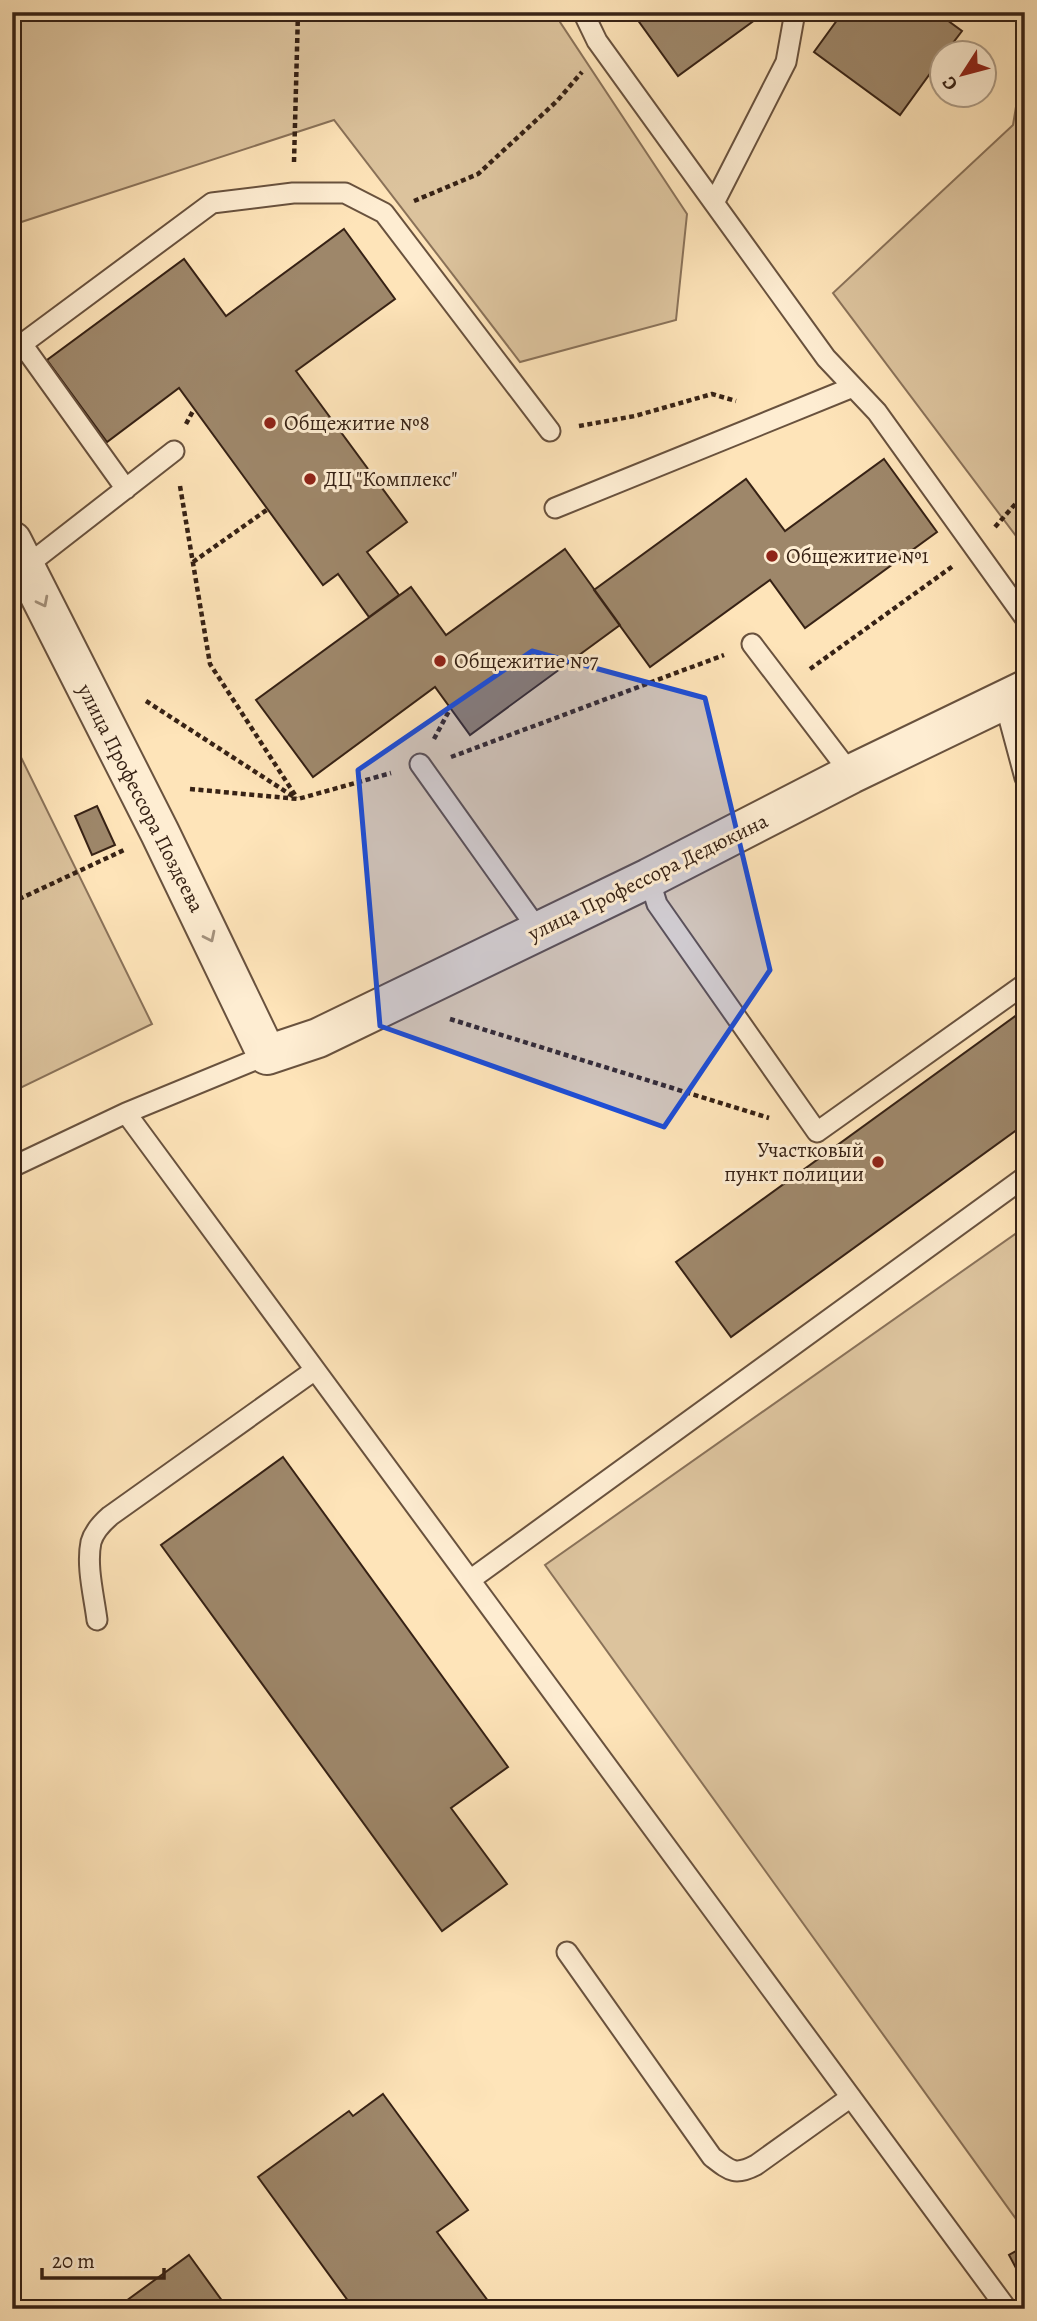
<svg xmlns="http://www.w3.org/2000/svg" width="1037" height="2321" font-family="Alegreya,serif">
  <rect width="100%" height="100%" fill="#fee4b9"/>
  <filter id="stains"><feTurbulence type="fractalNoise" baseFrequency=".00286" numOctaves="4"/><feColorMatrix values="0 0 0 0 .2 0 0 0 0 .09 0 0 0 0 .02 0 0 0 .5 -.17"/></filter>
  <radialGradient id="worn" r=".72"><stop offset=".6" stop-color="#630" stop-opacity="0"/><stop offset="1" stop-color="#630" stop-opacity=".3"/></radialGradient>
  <path fill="#dcc39d" stroke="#8a7259" stroke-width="2" d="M12 12H557L560 22 687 214 676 320 520 362 334 120 12 225Z
    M1025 52V548L833 293 1013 125Z
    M12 739 152 1024 12 1092Z
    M1025 1227V2224L1021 2226 545 1565Z"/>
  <path fill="#9e876a" stroke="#372215" stroke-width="2" d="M632 12H756L759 17 678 76Z
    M843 12H936L962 31 946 52H942V57L900 115 814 52Z
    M344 229 395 299 296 371 407 522 367 552 399 595 369 617 338 574 323 585 179 388 107 442 47 360 184 259 226 316Z
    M884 459 937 532 805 628 770 580 650 667 594 590 746 479 785 531Z
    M565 549 620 625 470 735 435 687 313 777 256 700 411 587 446 635Z
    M97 806 115 845 92 855 75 816Z
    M1025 1009V1124L731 1337 676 1262Z
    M283 1457 508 1767 451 1808 507 1884 442 1931 161 1545Z
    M383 2094 468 2210 437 2232 494 2309H354L258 2177 349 2111 353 2116Z
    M1025 2246V2285L1009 2255Z
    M189 2255 228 2309H115Z"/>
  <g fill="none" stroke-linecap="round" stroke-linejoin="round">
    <defs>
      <path id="service" d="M583 12 597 41 826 358 877 412 1025 618
        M714 203 786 62 795 12
        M126 489 22 344 212 203 293 193H345L384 213 550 431
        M555 508 853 387
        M25 567 174 451
        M752 644 851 774
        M1004 700 1025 778
        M420 764 539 931
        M649 878 657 904 817 1132 1025 984
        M126 1113 1007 2309
        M12 1167 126 1113 267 1055
        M470 1580 1025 1177
        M97 1620C94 1596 86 1566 91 1542 94 1531 102 1523 110 1516L315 1370
        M567 1952 712 2157C730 2171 735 2176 756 2165L851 2097"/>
      <path id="minor" d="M12 541 160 833 267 1055 318 1038 649 878 851 774 1025 690"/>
    </defs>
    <use href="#service" stroke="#69523e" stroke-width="23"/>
    <use href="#minor" stroke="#69523e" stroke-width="42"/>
    <path stroke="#372215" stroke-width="4.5" stroke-dasharray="5 3.5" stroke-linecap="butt" d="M294 162 298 12
      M414 201 478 174 557 101 582 72
      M186 424 194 409
      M579 426 635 416 712 394 736 401
      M180 486 210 664 297 798
      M995 527 1025 493
      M193 562 268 509
      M810 669 953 566
      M146 701 294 797
      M434 739 450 709
      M451 757 724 655
      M190 789 298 799 391 773
      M12 904 15 901 124 850
      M450 1019 769 1118"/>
    <use href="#service" stroke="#feedd2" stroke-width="19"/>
    <use href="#minor" stroke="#feedd2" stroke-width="38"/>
  </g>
  <defs><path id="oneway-chevron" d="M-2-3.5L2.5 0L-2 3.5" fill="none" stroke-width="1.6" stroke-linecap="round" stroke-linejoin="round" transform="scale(1.75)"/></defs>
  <g stroke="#a4927d">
    <use href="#oneway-chevron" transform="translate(43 602) rotate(63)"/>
    <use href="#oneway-chevron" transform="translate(210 937) rotate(64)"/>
  </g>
  <path fill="#1d4ed8" fill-opacity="0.2" stroke="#1d4ed8" stroke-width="5" stroke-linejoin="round" d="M532 651 705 698 770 970 664 1127 380 1026 358 770Z"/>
  <g fill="#8f2418" stroke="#feedd2" stroke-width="2.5">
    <circle cx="270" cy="423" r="7"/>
    <circle cx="310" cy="479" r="7"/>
    <circle cx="772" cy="556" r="7"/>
    <circle cx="440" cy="661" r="7"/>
    <circle cx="878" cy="1162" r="7"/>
  </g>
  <g text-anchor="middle" stroke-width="6" stroke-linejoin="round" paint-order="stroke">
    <g font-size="21" fill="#372215" stroke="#feedd2" text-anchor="start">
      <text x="284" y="430">Общежитие №8</text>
      <text x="324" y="486">ДЦ "Комплекс"</text>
      <text x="786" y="563">Общежитие №1</text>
      <text x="454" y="668">Общежитие №7</text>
      <text x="864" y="1157" text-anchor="end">Участковый<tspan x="864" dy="24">пункт полиции</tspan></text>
    </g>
    <g font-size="21" fill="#372215" stroke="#feedd2">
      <text transform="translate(141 798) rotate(63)" y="7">улица Профессора Поздеева</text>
      <text transform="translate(648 877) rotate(-26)" y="7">улица Профессора Дедюкина</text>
    </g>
  </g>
  <rect width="1037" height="2321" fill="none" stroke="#fee4b9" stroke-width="42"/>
  <rect x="14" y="14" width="1009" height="2293" fill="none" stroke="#372215" stroke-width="3.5"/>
  <rect x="21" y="21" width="995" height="2279" fill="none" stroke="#372215" stroke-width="2"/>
  <g transform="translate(963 74) rotate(234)"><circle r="33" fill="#feedd2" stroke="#ae9c86" stroke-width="2"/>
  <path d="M0-5L12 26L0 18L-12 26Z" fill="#8f2418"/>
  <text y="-10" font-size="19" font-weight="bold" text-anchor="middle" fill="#372215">С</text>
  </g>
  <path d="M42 2268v10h122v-10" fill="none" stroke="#372215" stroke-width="3.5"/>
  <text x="52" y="2268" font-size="21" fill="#372215" stroke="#feedd2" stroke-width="5" paint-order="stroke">20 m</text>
  <rect width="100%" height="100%" filter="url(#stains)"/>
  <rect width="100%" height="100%" fill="url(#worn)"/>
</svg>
